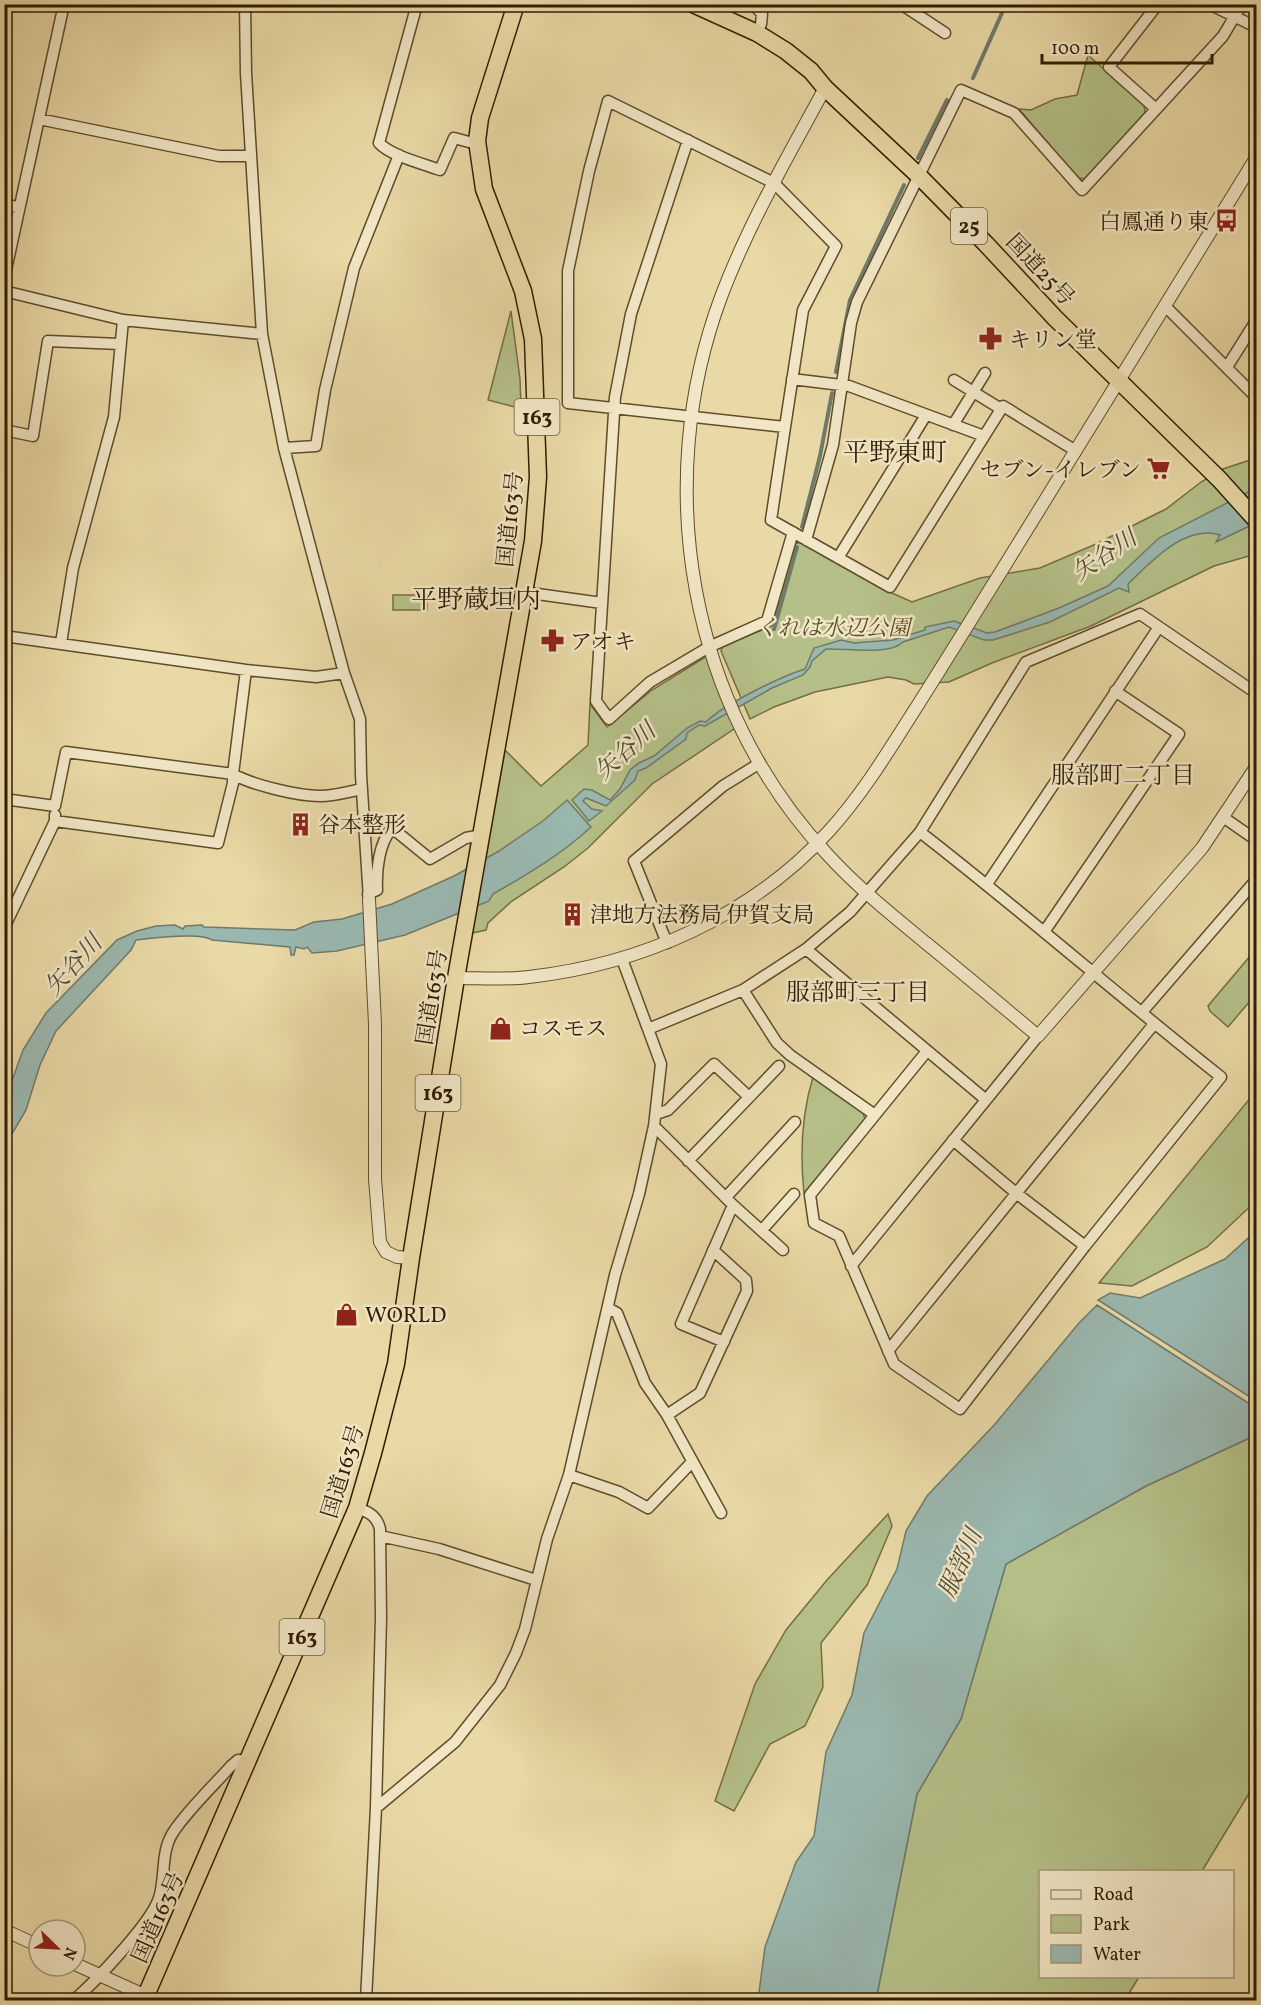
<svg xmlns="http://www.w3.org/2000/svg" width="1261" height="2005" font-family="Vollkorn,'Noto Serif JP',serif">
  <rect width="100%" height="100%" fill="#e9d9a6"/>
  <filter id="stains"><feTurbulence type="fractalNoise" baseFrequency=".00333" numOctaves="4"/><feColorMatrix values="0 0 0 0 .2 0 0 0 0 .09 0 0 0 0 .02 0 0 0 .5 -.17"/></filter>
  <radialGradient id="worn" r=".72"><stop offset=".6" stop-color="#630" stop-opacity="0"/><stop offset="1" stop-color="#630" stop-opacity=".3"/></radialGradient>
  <path fill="#b5c088" stroke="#736e44" stroke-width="1.5" d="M1088 55 1144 105 1145 113 1085 179 1078 178 1019 109 1031 110 1055 99 1077 95Z
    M511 311 520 379 521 406 515 407 488 400Z
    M1256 458V554L1214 566 1091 626 992 663 949 682 914 684 906 680 888 677 815 692 774 707 750 719 721 651 723 646 772 626 795 544 800 542 892 593 912 602 980 578 1040 568 1096 544 1166 509 1201 482 1223 469Z
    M393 595H428L427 610H393Z
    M707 656 737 727 652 784 588 848 564 867 512 901 488 923 486 930 472 933 505 750 541 786 588 745 590 704 607 727 652 690Z
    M1256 949V994L1228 1027 1210 1011 1208 1006Z
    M813 1077 863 1113 865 1119 804 1193C800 1155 802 1113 813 1077Z
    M1256 1091V1201L1207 1247 1132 1286 1099 1283Z
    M1256 1435V1782L1202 1871 1040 1872V1976L1139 1977 1125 2000H876L917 1794 961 1719 1006 1564 1146 1486Z
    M888 1514 892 1526 867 1585 821 1643 823 1687 805 1726 770 1744 734 1811 715 1801 755 1684 786 1630 827 1580Z"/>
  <path fill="#9ab8b0" stroke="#707a6a" stroke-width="1.5" d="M1256 488V523L1216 542 1220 535C1185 524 1151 562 1128 584L1129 592 1119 588 1050 622 993 640H984L949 627 903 642C890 656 844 648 826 649L812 661 810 667 803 675 772 688 705 726 699 725 687 733 686 739 646 768 638 771 635 780 606 806 586 798 583 801 592 809 602 811 589 821 572 800 584 789 592 790 610 800 620 789 630 770 639 763 654 756 687 728 700 721 706 722C724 704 780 677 805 669L814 648 841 640 854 643 893 640 925 630V627L954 621 987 633 995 632 1059 608 1108 586 1159 538Z
    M567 800 591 827C562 854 528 874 493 894L489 901 405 935 337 951 312 953 307 947 304 949 296 947 294 955H291L290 947 212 940C201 932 152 938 136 940L131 950 56 1031 40 1065 26 1110 5 1146V1100L23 1050 46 1013 117 940 137 931 156 926 175 925 183 929 185 926 202 925 204 927 295 930 314 922 342 919 392 904 454 876 499 851 543 821Z
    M1256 1231V1245L1253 1248 1256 1252V1401L1098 1300 1110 1293 1140 1298 1225 1259Z
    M1097 1305 1256 1408V1435L1146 1486 1006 1564 961 1719 917 1794 876 2000H758L765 1947 796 1862 814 1836 826 1752 852 1695 864 1633 897 1569 906 1531 927 1496 995 1424 1079 1323Z"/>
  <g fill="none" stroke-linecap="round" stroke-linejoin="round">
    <path stroke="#707a6a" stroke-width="4" d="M973 78 1006 4
      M918 158 947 100
      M836 372 850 300 904 185
      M802 527 820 456 832 393
      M774 629 797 547"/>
    <defs>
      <path id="minor" d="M245 4 246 73 262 334 284 448 344 673 360 719 361 775 369 899
        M417 4 379 143C391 156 424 164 440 170L454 138 469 142 477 141
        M753 4 762 14 761 24 757 33
        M901 4 945 33
        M1209 4 1256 27
        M608 101 774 183 836 246 803 310 785 427 568 403V271L589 171Z
        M1156 109 1109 67 1158 4
        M39 119 219 156H251
        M688 140 631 314 615 397 596 701 609 719 650 682 709 647 767 621 793 532
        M4 205 19 207
        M4 279 64 4
        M4 291 123 320 262 334
        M1166 307 1256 397
        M1227 367 1256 321
        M792 379 849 386 984 436
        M954 380 1001 409
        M953 425 985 373
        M785 427 771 520 890 587 1003 406 1076 451
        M4 430 33 436 48 341 120 344
        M284 448 316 446 325 390 354 268 399 155
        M806 540 833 445 851 323 857 302 961 90 1014 113 1082 190 1223 36 1242 4
        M838 558 926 415
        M523 592 602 603
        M4 636 246 670 316 677 344 673
        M61 643 73 568 114 417 123 320
        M4 799 55 806 66 752 233 774C252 785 298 796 320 796 334 796 348 792 362 789
        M1223 817 1256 840
        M55 821 218 843 233 783V774L246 670
        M920 832C1023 912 1120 997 1221 1077L1085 1246 960 1409 894 1364 839 1236 814 1223 810 1195 927 1051
        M987 884 1159 627
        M368 894 377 890C376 870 379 843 392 828L430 859 466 838 482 835
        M4 928 55 821V815
        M1044 932 1179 734 1115 691
        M667 943 634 861 723 786 760 763
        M806 949 985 1099
        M743 990 777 1043 790 1055 875 1115
        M1142 1012 1256 880
        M648 1029 743 990 806 949 850 912 920 832 1026 662 1140 614 1256 693
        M656 1114 668 1110 714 1064 749 1097
        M654 1126 733 1205 681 1324 724 1342
        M953 1140 1016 1193 1085 1246
        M688 1161 779 1066
        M727 1196 795 1122
        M733 1205 783 1250
        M762 1230 794 1194
        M851 1266 1038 1036
        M608 1308 617 1313 645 1383 667 1415 721 1513
        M888 1351 1154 1024
        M667 1415 700 1393 747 1291 746 1280 713 1250
        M569 1475 619 1492 648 1508 692 1462
        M357 1508C369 1512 377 1516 380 1529L381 1618 376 1808 366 2000
        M380 1536 439 1549 536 1580
        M376 1808 455 1742 500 1685 516 1653 525 1629 547 1539 569 1475 615 1275 639 1194 654 1126 661 1064 622 959
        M74 2000C95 1982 151 1923 159 1898 166 1877 160 1851 174 1831 188 1810 214 1785 231 1766L238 1760 249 1761"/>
      <path id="tertiary" d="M825 88C788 156 748 225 721 297 651 485 689 707 827 854 857 887 892 915 926 943 964 974 1001 1005 1038 1036L1202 848 1256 767
        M369 899 375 1024V1179L380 1242 386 1252 397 1257 411 1258
        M456 978C480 978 506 980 529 977 642 964 752 916 829 831 859 798 883 760 907 722 941 669 974 615 1007 562 1091 428 1172 292 1256 158
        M4 1930 39 1946
        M75 1964 146 1996"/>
      <path id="trunk" d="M693 4 757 33 786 51 811 71 825 88 919 176 986 244 1055 318 1220 480 1256 520
        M144 2000 357 1508 373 1453 396 1364 411 1258 456 978 533 541 538 477 533 339 523 291 484 189 477 141 480 118 516 4"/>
    </defs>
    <use href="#minor" stroke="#5f4c2a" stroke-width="13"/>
    <use href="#tertiary" stroke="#5f4c2a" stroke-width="14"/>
    <use href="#trunk" stroke="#311d00" stroke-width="19"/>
    <use href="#minor" stroke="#f1e6c5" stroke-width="10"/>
    <use href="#tertiary" stroke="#f1e6c5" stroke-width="12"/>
    <use href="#trunk" stroke="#e9d9a6" stroke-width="16"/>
  </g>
  <defs>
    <symbol id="bus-bare" viewBox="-9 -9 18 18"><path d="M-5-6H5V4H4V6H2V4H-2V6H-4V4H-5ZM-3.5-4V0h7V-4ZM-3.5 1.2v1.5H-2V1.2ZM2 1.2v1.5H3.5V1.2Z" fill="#8f2418" stroke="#f1e6c5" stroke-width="2.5" paint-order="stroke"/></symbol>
    <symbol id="pharmacy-bare" viewBox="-9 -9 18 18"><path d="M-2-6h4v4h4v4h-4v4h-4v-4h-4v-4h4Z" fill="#8f2418" stroke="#f1e6c5" stroke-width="2.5" paint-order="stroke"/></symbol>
    <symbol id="supermarket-bare" viewBox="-9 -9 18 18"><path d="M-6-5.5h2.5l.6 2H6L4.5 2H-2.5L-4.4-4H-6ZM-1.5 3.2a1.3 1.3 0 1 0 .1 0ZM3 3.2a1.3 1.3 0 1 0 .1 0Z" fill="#8f2418" stroke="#f1e6c5" stroke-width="2.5" paint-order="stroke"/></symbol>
    <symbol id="building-bare" viewBox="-9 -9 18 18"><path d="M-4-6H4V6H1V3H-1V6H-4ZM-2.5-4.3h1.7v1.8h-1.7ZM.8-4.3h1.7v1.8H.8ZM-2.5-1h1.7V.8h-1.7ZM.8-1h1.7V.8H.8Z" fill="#8f2418" stroke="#f1e6c5" stroke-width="2.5" paint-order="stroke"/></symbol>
    <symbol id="shop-bare" viewBox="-9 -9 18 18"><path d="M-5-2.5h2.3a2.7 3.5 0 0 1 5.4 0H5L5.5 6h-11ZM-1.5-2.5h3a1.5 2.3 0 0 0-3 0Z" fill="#8f2418" stroke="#f1e6c5" stroke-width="2.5" paint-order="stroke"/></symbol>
  </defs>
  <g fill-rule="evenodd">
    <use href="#bus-bare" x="1210" y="204" width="33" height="33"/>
    <use href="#pharmacy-bare" x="974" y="322" width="33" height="33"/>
    <use href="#supermarket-bare" x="1142" y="452" width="33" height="33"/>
    <use href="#pharmacy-bare" x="536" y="624" width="33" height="33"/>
    <use href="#building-bare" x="284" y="808" width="33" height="33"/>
    <use href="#building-bare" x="556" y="898" width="33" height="33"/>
    <use href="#shop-bare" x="484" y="1012" width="33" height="33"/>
    <use href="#shop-bare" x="330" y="1298" width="33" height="33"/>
  </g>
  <g text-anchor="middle" stroke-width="5" stroke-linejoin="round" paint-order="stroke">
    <g fill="#f1e6c5" stroke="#6b593b" stroke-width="1.5">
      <rect x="951" y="208" width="36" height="36" rx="4.5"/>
      <rect x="514.5" y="399" width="45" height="36" rx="4.5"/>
      <rect x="415.5" y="1075" width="45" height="36" rx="4.5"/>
      <rect x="279.5" y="1619" width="45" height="36" rx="4.5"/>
    </g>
    <g font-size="21" font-weight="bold" fill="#311d00">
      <text x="969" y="233">25</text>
      <text x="537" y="424">163</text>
      <text x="438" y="1100">163</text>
      <text x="302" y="1644">163</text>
    </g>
    <g font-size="22" fill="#311d00" stroke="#f1e6c5" text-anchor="start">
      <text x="1209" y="229" text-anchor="end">白鳳通り東</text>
      <text x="1009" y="347">キリン堂</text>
      <text x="1141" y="477" text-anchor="end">セブン-イレブン</text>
      <text x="570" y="649">アオキ</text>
      <text x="318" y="832">谷本整形</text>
      <text x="590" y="922">津地方法務局 伊賀支局</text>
      <text x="519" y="1036">コスモス</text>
      <text x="365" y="1322">WORLD</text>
    </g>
    <g font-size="22" fill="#311d00" stroke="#f1e6c5">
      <text transform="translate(1041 269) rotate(47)" y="8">国道25号</text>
      <text transform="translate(509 519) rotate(-84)" y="8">国道163号</text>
      <text transform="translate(431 997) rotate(-81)" y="8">国道163号</text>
      <text transform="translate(342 1471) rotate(-73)" y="8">国道163号</text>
      <text transform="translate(157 1917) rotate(-66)" y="8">国道163号</text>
    </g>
    <g font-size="22" font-style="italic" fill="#594e29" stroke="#f1e6c5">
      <text x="833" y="635">くれは水辺公園</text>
    </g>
    <g font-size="24" font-style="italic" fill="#504c35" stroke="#f1e6c5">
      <text transform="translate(1104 555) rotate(-34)" y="8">矢谷川</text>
      <text transform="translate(625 751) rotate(-42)" y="8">矢谷川</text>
      <text transform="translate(73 965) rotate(-48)" y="8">矢谷川</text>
      <text transform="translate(960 1563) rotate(-66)" y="8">服部川</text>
    </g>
    <g font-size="24" fill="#311d00" stroke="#f1e6c5">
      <text x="1123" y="783">服部町二丁目</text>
      <text x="858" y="1000">服部町三丁目</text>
    </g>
    <g font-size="26" fill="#311d00" stroke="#f1e6c5">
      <text x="895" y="461">平野東町</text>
      <text x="476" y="608">平野蔵垣内</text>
    </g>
  </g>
  <rect width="1261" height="2005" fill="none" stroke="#e9d9a6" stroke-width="24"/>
  <rect x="6" y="6" width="1249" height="1993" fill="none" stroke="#311d00" stroke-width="3"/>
  <rect x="12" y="12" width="1237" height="1981" fill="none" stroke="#311d00" stroke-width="1.5"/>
  <rect x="1039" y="1870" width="195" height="108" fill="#f1e6c5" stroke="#a49676" stroke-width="1.5"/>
  <rect x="1051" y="1890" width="30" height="9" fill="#f1e6c5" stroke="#a49676" stroke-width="1.5"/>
  <text x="1093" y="1900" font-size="18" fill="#311d00">Road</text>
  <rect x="1051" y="1915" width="30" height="18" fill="#b5c088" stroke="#a49676" stroke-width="1.5"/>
  <text x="1093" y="1930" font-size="18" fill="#311d00">Park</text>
  <rect x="1051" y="1945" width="30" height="18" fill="#9ab8b0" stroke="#a49676" stroke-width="1.5"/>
  <text x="1093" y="1960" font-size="18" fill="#311d00">Water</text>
  <g transform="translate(57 1948) rotate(114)"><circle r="28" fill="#f1e6c5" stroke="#a49676" stroke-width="1.5"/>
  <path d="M0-4.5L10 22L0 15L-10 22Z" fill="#8f2418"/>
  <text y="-9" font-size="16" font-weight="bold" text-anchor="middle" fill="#311d00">N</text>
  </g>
  <path d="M1042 54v9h170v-9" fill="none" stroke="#311d00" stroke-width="3"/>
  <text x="1051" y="54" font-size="18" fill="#311d00" stroke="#f1e6c5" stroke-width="4.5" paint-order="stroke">100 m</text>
  <rect width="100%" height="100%" filter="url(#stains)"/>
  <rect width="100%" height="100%" fill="url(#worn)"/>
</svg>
